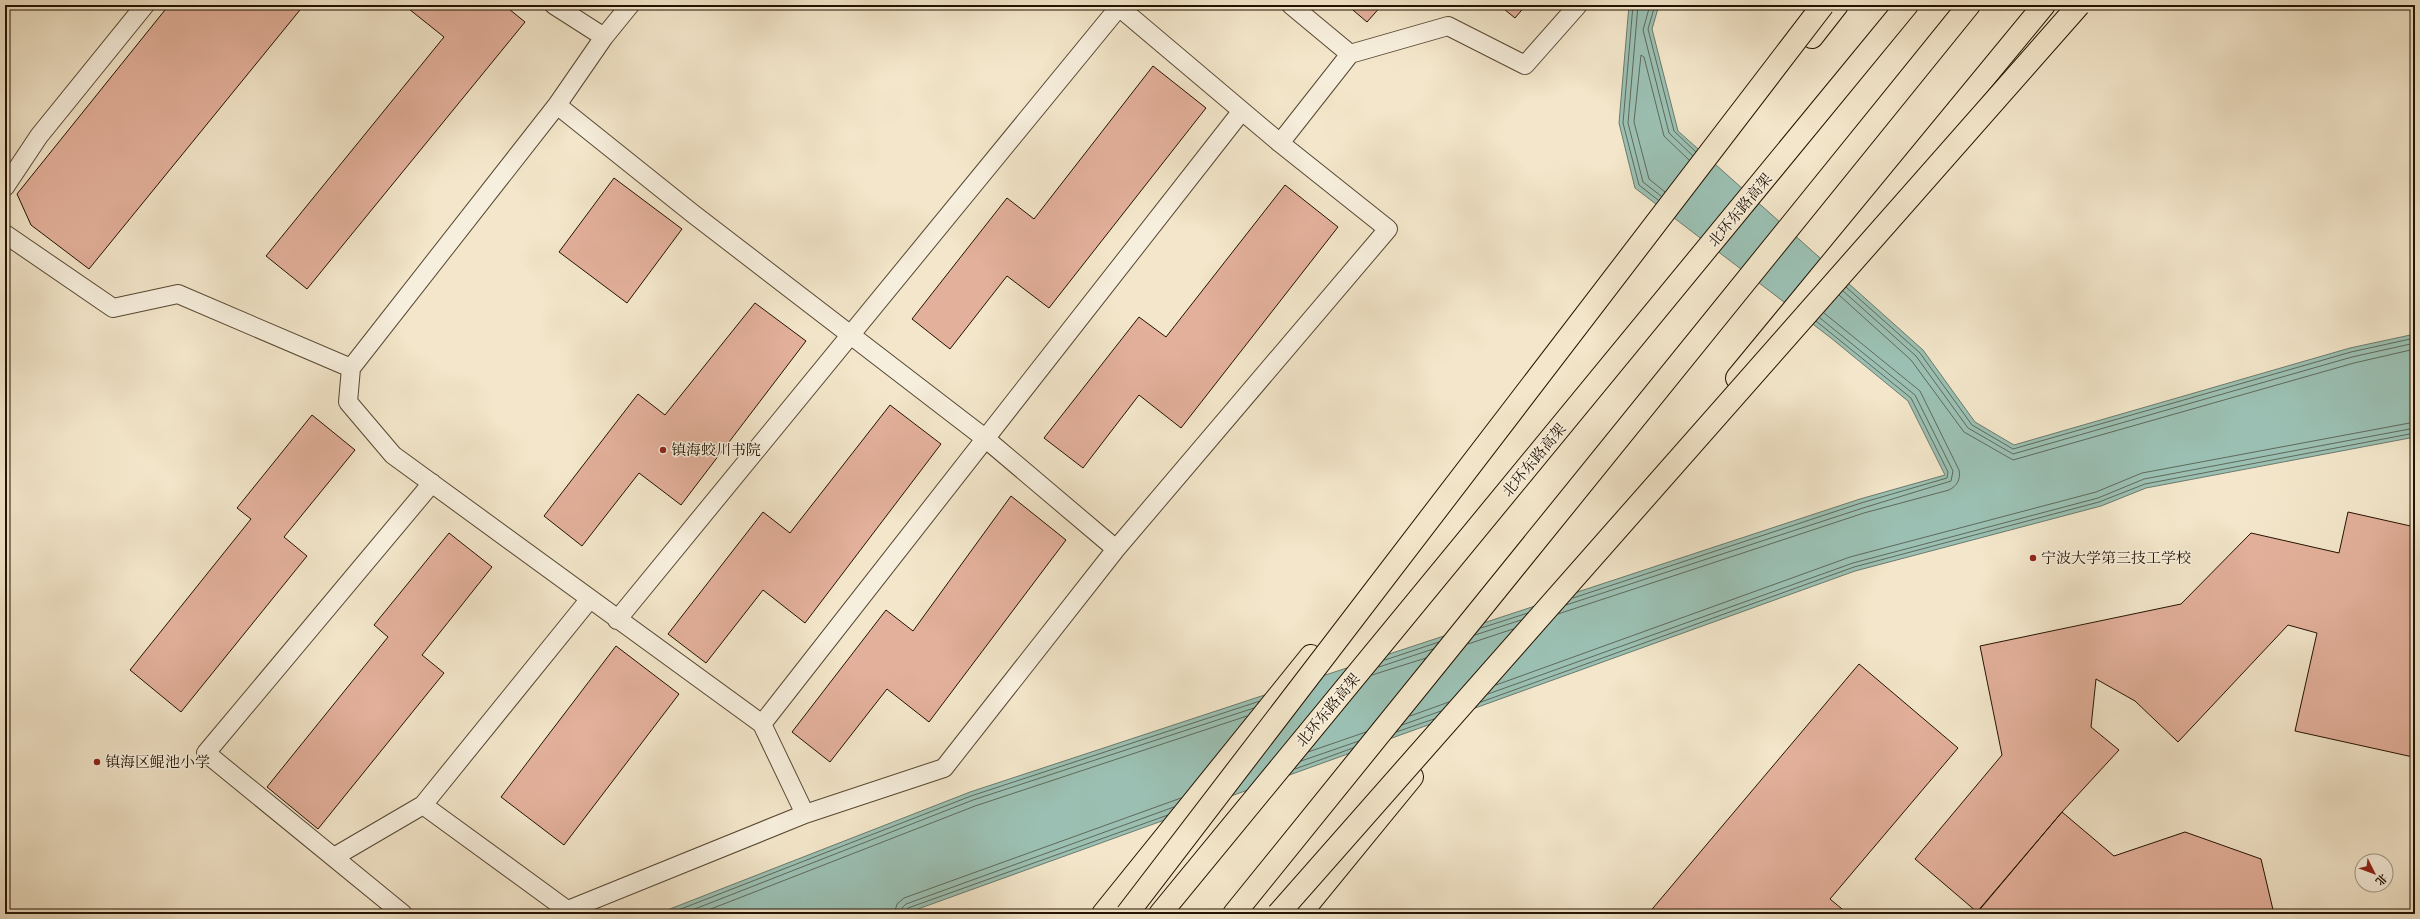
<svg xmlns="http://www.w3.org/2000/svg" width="2420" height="919" font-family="'Sorts Mill Goudy','Noto Serif SC',serif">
  <rect width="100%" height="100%" fill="#f3e6ca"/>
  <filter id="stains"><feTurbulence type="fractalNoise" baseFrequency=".005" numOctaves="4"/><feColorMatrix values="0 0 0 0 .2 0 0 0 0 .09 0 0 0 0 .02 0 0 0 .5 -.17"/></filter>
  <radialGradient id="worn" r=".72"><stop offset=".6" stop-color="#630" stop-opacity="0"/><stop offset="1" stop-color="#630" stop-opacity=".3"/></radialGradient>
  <path fill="#9bc0b3" stroke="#6b7a6c" d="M1629 5H1659L1652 29 1678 131 1923 350 1975 422 2014 445 2350 348 2415 334V437L2146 488 2101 506 1855 571 904 914H657L970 792 1860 499 1945 475 1908 401 1831 338 1635 188 1619 123Z"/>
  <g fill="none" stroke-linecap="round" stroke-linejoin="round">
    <path stroke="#5f695a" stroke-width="1" d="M1633 5 1623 123 1639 185 1658 200
      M1638 5 1628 123 1643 182 1661 196
      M1650 5 1643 30 1669 133 1693 156
      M1655 5 1648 29 1674 131 1696 152
      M1665 192 1649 179 1634 122 1641 55 1644 57 1664 136 1689 160
      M1846 287 1920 353 1972 425 2013 449 2351 352 2415 338
      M1843 291 1916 356 1968 428 2013 454 2352 357 2415 343
      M1839 295 1911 360 1964 432 2013 460 2354 363 2415 349
      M1573 598 1861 503 1947 478 1948 472 1911 398 1816 321
      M1566 605 1863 508 1951 481 1953 471 1915 395 1820 318
      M1558 614 1864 513 1949 490C1957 486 1961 479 1959 470L1920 391 1824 313
      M1481 628 1528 613
      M1475 635 1521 620
      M1468 644 1513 629
      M1385 660 1439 642
      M1379 667 1433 649
      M1372 675 1426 658
      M1496 685 1850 557 2096 492 2142 473 2415 422
      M1488 694 1853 563 2098 498 2144 479 2415 428
      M1481 702 1854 567 2099 502 2145 484 2415 433
      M1410 716 1449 702
      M1402 725 1441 711
      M1396 732 1434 719
      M1308 752 1366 732
      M1301 761 1359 741
      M1295 769 1353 748
      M668 914 971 796 1260 701
      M682 914 973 800 1254 708
      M698 914 975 806 1247 716
      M894 914 897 904 904 898 1181 798
      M900 914 902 908 906 904 1174 807
      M905 914 908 908 1168 815"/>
  </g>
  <path fill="#e3b09b" stroke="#231201" d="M169 5H304L89 269 31 225 17 194Z
    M404 5H504L525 22 307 289 266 256 444 37Z
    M1347 5H1382L1367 22Z
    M1499 5H1526L1515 18Z
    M1153 66 1206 108 1049 308 1007 276 950 349 912 319 1007 198 1034 219Z
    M614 178 682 229 627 303 559 252Z
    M1285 185 1338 227 1181 428 1139 395 1083 468 1044 438 1139 317 1166 337Z
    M755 303 806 341 681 505 639 473 582 546 544 516 638 394 665 415Z
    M890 405 941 444 805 623 763 590 706 663 668 634 763 512 790 533Z
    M312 415 355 450 284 537 307 556 181 712 130 670 251 519 237 508Z
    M1011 496 1066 540 929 722 887 689 830 762 792 732 886 610 913 631Z
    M2348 512 2415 527 2413 757 2295 731 2317 633 2288 625 2178 742 2135 701 2096 679 2091 727 2119 750 2062 812 1977 912 1915 859 2002 755 1980 646 2181 604 2251 533 2339 553Z
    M449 533 492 567 422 655 444 673 318 829 267 787 388 637 374 625Z
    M616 646 679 694 564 845 501 797Z
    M1859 664 1958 748 1830 899 1848 914H1648Z
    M2062 812 2114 856 2185 832 2261 859 2274 914H1976Z"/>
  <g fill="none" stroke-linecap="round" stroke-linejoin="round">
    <defs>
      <path id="lane" d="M554 5 604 37
        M1350 54 1448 26 1525 65 1578 5
        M557 105 692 213 986 439 1116 549
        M5 187 39 136 145 5
        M5 234 113 308 178 294 351 368 557 105 604 37 630 5
        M351 368 348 402 393 455 762 724 805 814
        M617 620 1119 7 1280 143
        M762 724 1241 112
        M334 857 423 805
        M567 910 423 805 589 600
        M403 914 206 753 432 483
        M558 914 805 814 944 768 1116 549 1388 229 1280 143 1350 54 1291 5"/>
      <path id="primary" d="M1812 37 1837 5
        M1737 378 2044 5
        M1103 914 1311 656
        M1300 914 1412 777"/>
      <path id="highway" d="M1160 914 1907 5
        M1234 914 1969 5"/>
    </defs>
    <use href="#lane" stroke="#574733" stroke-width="20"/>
    <use href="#primary" stroke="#231201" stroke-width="24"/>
    <use href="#highway" stroke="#231201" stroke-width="24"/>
    <use href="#lane" stroke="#f7efdd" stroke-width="18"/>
    <use href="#primary" stroke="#f3e6ca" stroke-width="22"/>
    <use href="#highway" stroke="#f3e6ca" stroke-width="22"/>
    <defs>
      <path id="highway-bridge" d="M1127 914 1823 5
        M1278 914 2079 5"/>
    </defs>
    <use href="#highway-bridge" stroke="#231201" stroke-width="24" stroke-linecap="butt"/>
    <use href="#highway-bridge" stroke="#f3e6ca" stroke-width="22"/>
  </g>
  <g fill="#8f2418" stroke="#f7efdd" stroke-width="1.5">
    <circle cx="663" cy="450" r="4"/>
    <circle cx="2033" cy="558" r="4"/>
    <circle cx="97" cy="762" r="4"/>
  </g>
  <g text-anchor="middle" stroke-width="3" stroke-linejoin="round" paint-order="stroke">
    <g font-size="15" fill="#231201" stroke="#f7efdd">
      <text transform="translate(1740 210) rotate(-50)" y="5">北环东路高架</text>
      <text transform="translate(1534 460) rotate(-50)" y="5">北环东路高架</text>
      <text transform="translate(1328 710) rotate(-50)" y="5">北环东路高架</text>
    </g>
    <g font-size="15" fill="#231201" stroke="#f7efdd" text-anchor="start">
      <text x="671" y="455">镇海蛟川书院</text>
      <text x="2041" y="563">宁波大学第三技工学校</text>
      <text x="105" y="767">镇海区鲲池小学</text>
    </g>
  </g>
  <rect width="2420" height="919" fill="none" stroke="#f3e6ca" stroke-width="20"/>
  <rect x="6" y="6" width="2408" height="907" fill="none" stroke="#231201" stroke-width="2"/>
  <rect x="10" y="10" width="2400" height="899" fill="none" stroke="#231201"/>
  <g transform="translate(2374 873) rotate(132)"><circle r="19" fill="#f7efdd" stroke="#a29785"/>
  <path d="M0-3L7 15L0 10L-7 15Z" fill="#8f2418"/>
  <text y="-6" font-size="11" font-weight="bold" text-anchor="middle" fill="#231201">北</text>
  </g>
  <rect width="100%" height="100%" filter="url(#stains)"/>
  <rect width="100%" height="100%" fill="url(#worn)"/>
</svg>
